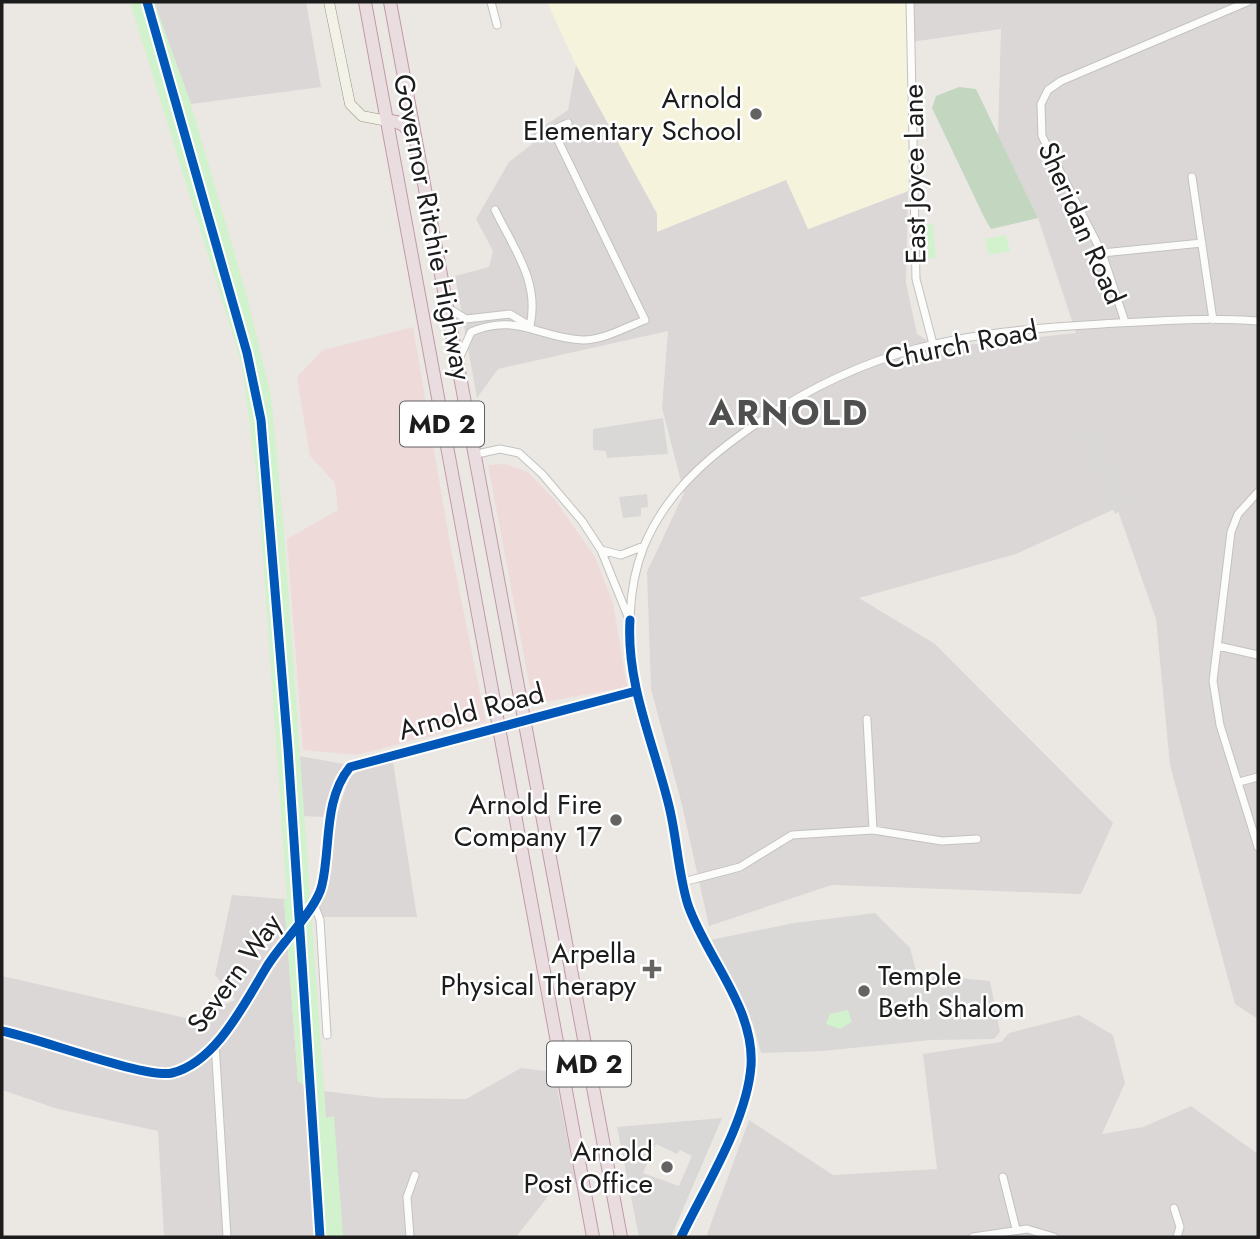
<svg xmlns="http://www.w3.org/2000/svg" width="1260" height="1239" font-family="Jost,sans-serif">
  <rect width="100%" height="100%" fill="#ebe8e4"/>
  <path fill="#dad7d6" d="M154 2H306L321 87 191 104Z
    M908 2H1258V1019L1235 1004 1170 765 1156 619 1117 508 1016 554 859 598 935 644 1113 823 1081 894 832 885 709 926 682 805 651 689 647 572 684 493 662 408 668 331 498 369 477 398 455 276 489 267 493 251 476 219 509 162 532 144 531 135 568 110 576 65 657 214V231L787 179 809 229 908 191 906 283 917 334 939 348 1076 333 1038 218 998 135 1001 29 911 42Z
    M299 756 344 764 335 777 323 817 303 816Z
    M393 762 417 917H309L324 892 335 821 349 778 358 771Z
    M232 895 284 899 298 1081 304 1085 315 1237H164L158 1131 58 1109 2 1090V976L190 1019 235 1000 215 975Z
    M1079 1015 1113 1035 1125 1083 1102 1134 1143 1127 1191 1106 1258 1154V1237H706L749 1120 833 1175 937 1169 923 1054 1001 1042 1009 1033Z
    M521 1068 554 1072 576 1183 550 1194 516 1237H333L324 1091 381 1098 466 1099Z"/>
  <path fill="#eedad9" d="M413 327 450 544 486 722 356 755 303 750 287 539 338 510 335 483 310 456 297 377 323 350Z
    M505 464 528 472 555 500 595 557 613 603 627 687 533 704 488 465Z"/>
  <path fill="#f6f3dd" d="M547 2H908V191L808 229 786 180 657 232V213L576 65Z"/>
  <path fill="#d9d8d6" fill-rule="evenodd" d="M663 418 668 454 607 458 606 451 593 450V429Z
    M698 429 704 432 711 445 690 459 685 447 696 440 694 430Z
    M1096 430 1133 502 1115 514 1076 431Z
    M647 494 648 507 641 508V516L623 518 619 497Z
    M875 913 910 948 917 974 990 981 1000 1032 994 1039 931 1040 823 1051 761 1053 753 1024 710 940 794 923Z
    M722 1118 671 1237H639L617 1127ZM656 1144 677 1154 680 1150 692 1156 679 1186 643 1173Z"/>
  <path fill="#c2d6c0" d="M959 87 976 89 1038 218 991 229 985 219 932 108 936 96Z"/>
  <path fill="#d1f2cd" d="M130 2H154L191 104 247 296 271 396 283 519 326 1118 334 1116 343 1237H315L304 1085 298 1082 284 899H287L258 486 242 365Z
    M933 223 936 257 923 260 920 226Z
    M1006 235 1010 251 989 255 985 239Z
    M848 1010 852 1022 840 1029 826 1024 830 1014Z"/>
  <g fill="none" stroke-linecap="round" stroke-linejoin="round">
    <defs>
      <path id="street" d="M491 2 497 25
        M910 2 916 279 933 344
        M539 136 568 123
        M1192 177 1213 320
        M495 210C514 249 540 282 530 326
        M1102 253 1202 243
        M450 309 466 319 510 314 530 326
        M1125 322 1102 253 1042 136 1041 104 1048 90 1061 81 1247 2
        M459 359 471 332C516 312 541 339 583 340 604 340 626 327 645 320L553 130
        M477 454 500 449 519 453 542 474 582 521 601 550 629 619
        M1258 492 1238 514 1231 532 1213 681 1220 725 1258 847
        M601 550 621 555 644 546
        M1218 646 1258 655
        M867 719 873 830
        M1239 782 1258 777
        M683 882 740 867 792 835 873 830 942 841 977 839
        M314 904 320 920 327 1035
        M2 1031C38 1038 146 1079 172 1073 216 1062 244 1004 266 968 280 944 317 909 322 885 331 847 323 800 350 767L636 691
        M215 1043 227 1237
        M1003 1177 1016 1229
        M1174 1208 1180 1227 1177 1237
        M410 1237 407 1197 415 1175
        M681 1237C706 1185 753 1111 751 1052 749 1006 707 952 690 908 677 875 677 838 668 804 659 765 641 726 635 687 628 640 626 591 644 546 665 496 702 462 746 431 864 347 960 332 1102 324 1153 321 1206 317 1258 321
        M973 1237 1027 1229 1054 1237"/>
      <path id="secondary" d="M329 2 350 104 362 116 387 121"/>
      <path id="highway" d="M365 2 593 1237
        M390 2 621 1237
        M387 121C402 121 406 126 414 138"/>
    </defs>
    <use href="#street" stroke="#c3c2c0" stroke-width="9"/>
    <use href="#secondary" stroke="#95947c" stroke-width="11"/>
    <use href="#highway" stroke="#c19aa9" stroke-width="14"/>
    <use href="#street" stroke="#fcfcfb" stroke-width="7"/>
    <use href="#secondary" stroke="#f3f2e9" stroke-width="10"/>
    <use href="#highway" stroke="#e9dde0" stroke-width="12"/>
    <defs>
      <path id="cycleway" d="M147 2 247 353 261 420 288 749 320 1237
        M630 620C626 684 654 744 669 806 677 838 678 873 688 905 706 957 755 1008 751 1066 747 1121 705 1187 681 1237
        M2 1031C38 1038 146 1079 172 1073 216 1062 244 1004 266 968 280 944 317 909 322 885 331 847 323 800 350 767L636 691"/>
    </defs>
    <use href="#cycleway" stroke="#fff" stroke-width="13"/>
    <use href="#cycleway" stroke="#0057b8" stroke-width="9"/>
  </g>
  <g fill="#646362" stroke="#fff" stroke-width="2.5">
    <circle cx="756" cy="114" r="7"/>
    <circle cx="616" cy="820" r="7"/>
    <path d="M648.5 958.5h7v7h7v7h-7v7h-7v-7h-7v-7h7z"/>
    <circle cx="864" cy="991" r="7"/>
    <circle cx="667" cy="1167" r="7"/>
  </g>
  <g text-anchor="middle" stroke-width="5" stroke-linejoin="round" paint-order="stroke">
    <g fill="#fff" stroke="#606060" stroke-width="2">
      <rect x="400" y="401.5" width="84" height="45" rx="5"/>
      <rect x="547" y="1041.5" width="84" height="45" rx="5"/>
    </g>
    <g font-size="26" font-weight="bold" fill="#1c1c1c">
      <text x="442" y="433">MD 2</text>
      <text x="589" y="1073">MD 2</text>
    </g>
    <g font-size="28" fill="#1c1c1c" stroke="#fff" text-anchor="end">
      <text x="742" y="108">Arnold<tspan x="742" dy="32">Elementary School</tspan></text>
      <text x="602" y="814">Arnold Fire<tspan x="602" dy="32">Company 17</tspan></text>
      <text x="636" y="963">Arpella<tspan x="636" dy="32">Physical Therapy</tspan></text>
      <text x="878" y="985" text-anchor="start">Temple<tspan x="878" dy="32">Beth Shalom</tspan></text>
      <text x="653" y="1161">Arnold<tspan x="653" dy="32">Post Office</tspan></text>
    </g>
    <g font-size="28" fill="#1c1c1c" stroke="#fff">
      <text transform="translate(914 174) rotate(-91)" y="10">East Joyce Lane</text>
      <text transform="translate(1082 223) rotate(66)" y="10">Sheridan Road</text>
      <text transform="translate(433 227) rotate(79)" y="10">Governor Ritchie Highway</text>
      <text transform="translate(961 344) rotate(-11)" y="10">Church Road</text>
      <text transform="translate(471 711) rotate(-15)" y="10">Arnold Road</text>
      <text transform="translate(234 973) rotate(-54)" y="10">Severn Way</text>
    </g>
    <g font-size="35" font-weight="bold" letter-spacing="2" fill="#4f4f4f" stroke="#fff">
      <text x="789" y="425">ARNOLD</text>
    </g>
  </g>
  <rect width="1260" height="1239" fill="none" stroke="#1c1c1c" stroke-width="7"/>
</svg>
